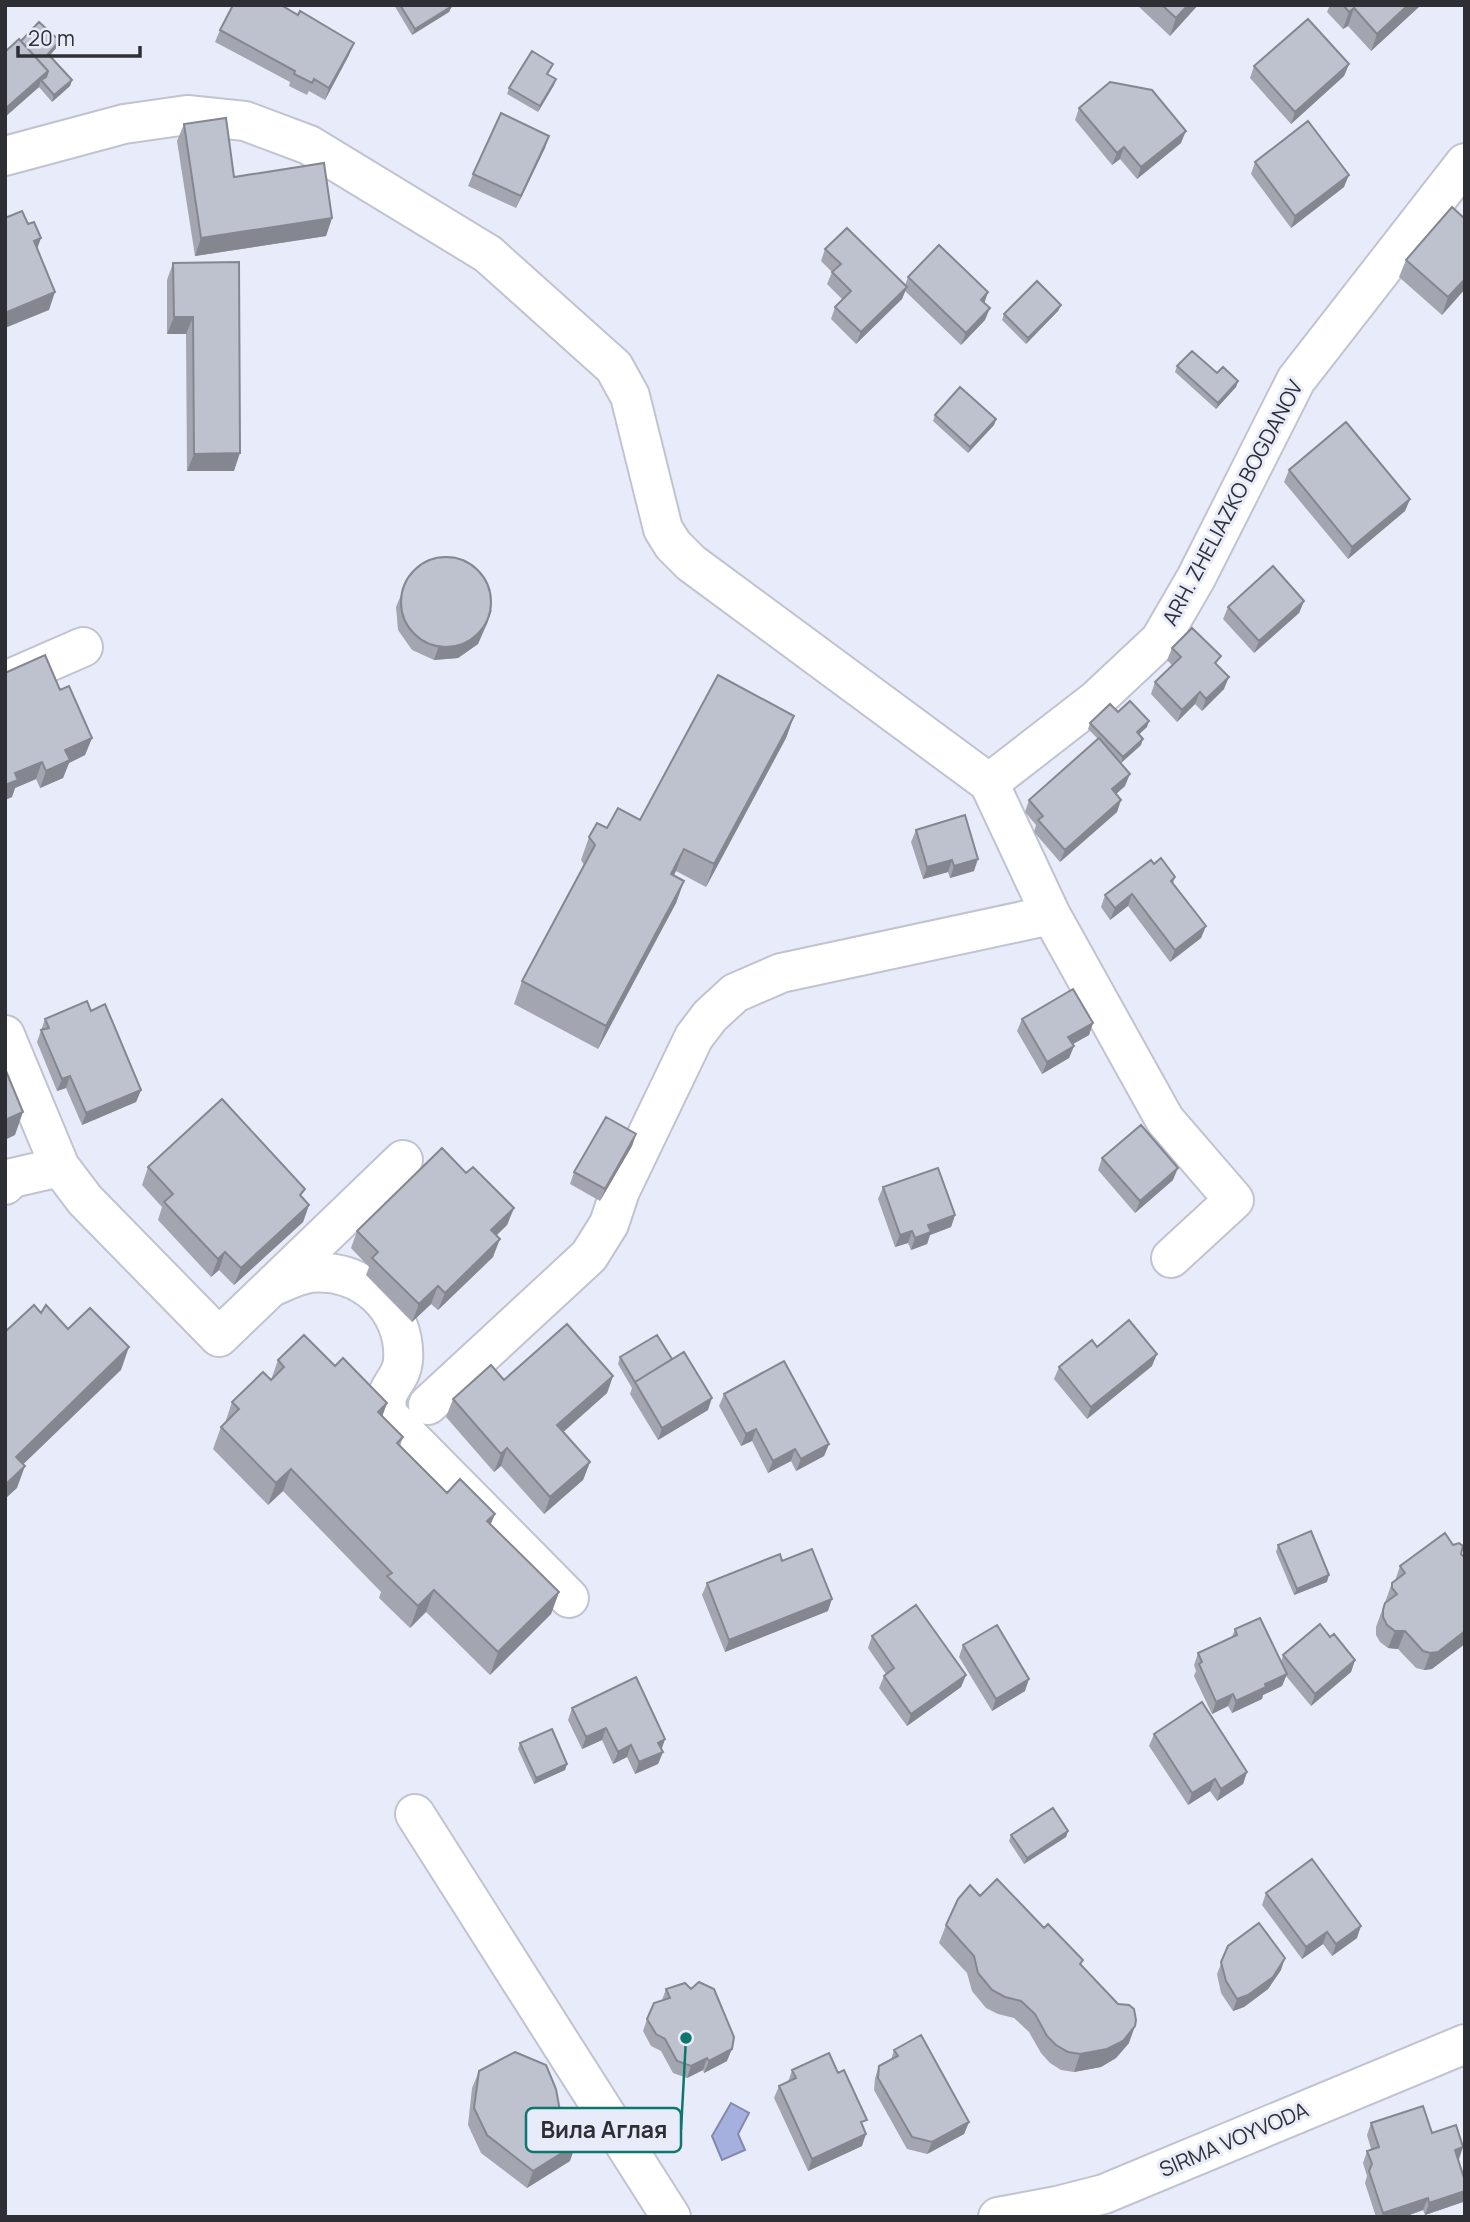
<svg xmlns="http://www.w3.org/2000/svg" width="1470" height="2222" font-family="Manrope,sans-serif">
  <rect width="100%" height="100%" fill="#e8ebf9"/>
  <path fill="#a6b0df" stroke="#8289ac" stroke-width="2" d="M731 2103 749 2113 738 2134 745 2150 722 2160 712 2136Z"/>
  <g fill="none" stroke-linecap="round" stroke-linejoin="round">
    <defs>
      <path id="minor" d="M5 156 124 124 187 115 245 121 309 145 488 254 614 367 630 396 663 529 673 545 691 563 989 783 1096 700 1160 640 1196 578 1296 380 1465 163
        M5 681 83 647
        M989 783 1051 915 1165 1120 1234 1200 1171 1258
        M5 1035 60 1167 85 1200 219 1337 403 1160
        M5 1185 12 1178 60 1167
        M274 1286C286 1281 297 1275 310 1273 362 1267 407 1309 403 1361 401 1384 379 1388 389 1416L569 1598
        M428 1405 589 1256 609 1224 620 1191 694 1037 710 1016 735 993 781 973 1051 915
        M415 1814 671 2217
        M998 2217 1057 2206 1104 2194 1465 2044"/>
    </defs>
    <use href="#minor" stroke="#c0c3d0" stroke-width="42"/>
    <use href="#minor" stroke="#fff" stroke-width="38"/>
  </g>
  <path fill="#a3a6b1" d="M394 5H451L449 12 412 35Z
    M1137 5H1198L1170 36Z
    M1330 5H1421L1371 51 1348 26 1343 29 1327 12Z
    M220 30 349 55 325 100 309 91 307 95 289 86 290 82 215 42Z
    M21 41H60L57 47 50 55 72 80 70 86 52 102 39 87 5 117Z
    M553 64 548 74 554 85 538 112 507 94 509 88Z
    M1349 64 1344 76 1291 124 1250 78 1254 66Z
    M1079 108 1181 143 1137 179 1120 159 1112 165 1075 120Z
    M184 124 234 177 332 218 326 236 195 256 177 141Z
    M549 136 545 148 516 208 468 186 473 174Z
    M1255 162 1344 187 1291 228 1251 174Z
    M1465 219V289L1442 315 1399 277 1406 260Z
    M825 249 905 285 908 277 984 303 985 320 961 345 905 291 902 299 856 344 831 319 835 307 843 300 827 284 832 272 821 261Z
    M239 262 234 471H187L186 334H167V280L173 263Z
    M1061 305 1058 311 1026 344 1002 320 1004 314Z
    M1177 366 1217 373 1238 381 1236 387 1216 409 1175 372Z
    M935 415 996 419 994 425 968 453 933 421Z
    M1289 470 1410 499 1405 511 1348 559 1284 482Z
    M401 595 488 622 478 644 458 658 434 660 412 650 398 630 396 607Z
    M1304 601 1299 613 1254 653 1223 619 1228 607Z
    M1172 648 1218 665 1224 689 1202 711 1195 704 1177 722 1151 694 1155 682 1172 665 1167 660Z
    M60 690 92 738 85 755 69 763 63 778 40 788 36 779 15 788 12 797 5 800Z
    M1118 712 1147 727 1139 734 1141 745 1121 763 1125 786 1116 794 1121 800 1117 812 1060 862 1034 832 1036 825 1025 812 1029 800 1098 739 1088 729 1090 723Z
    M794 716 786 738 706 887 676 871 674 875 684 881 676 903 598 1049 514 1004 522 981 584 865 581 860 589 837 607 828 640 820Z
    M916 830 974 871 950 878 948 872 923 879 911 842Z
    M1175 877 1173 884 1206 926 1201 938 1170 962 1128 906 1110 920 1101 907 1105 895Z
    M91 1011 141 1090 136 1102 82 1125 66 1088 57 1091 37 1042 45 1019Z
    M1022 1019 1093 1023 1089 1035 1073 1044 1074 1046 1069 1058 1042 1074 1017 1031Z
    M636 1134 632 1146 600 1201 570 1184 574 1172Z
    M1102 1158 1173 1180 1135 1213 1098 1170Z
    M148 1167 302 1198 309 1205 303 1222 234 1285 219 1270 211 1277 158 1220 162 1207 142 1185Z
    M466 1173 514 1208 507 1225 496 1236 493 1257 438 1310 431 1304 412 1322 366 1275 369 1267 351 1248 357 1231Z
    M883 1187 955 1215 951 1227 930 1235 927 1244 911 1250 908 1243 895 1247 878 1199Z
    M1097 1347 1152 1366 1087 1419 1054 1379 1059 1367Z
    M620 1357 672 1359 708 1410 658 1440 630 1394 632 1388 618 1364Z
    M278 1360 335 1366 387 1403 382 1417 403 1437 400 1446 447 1493 491 1524 559 1592 551 1614 490 1675 426 1612 410 1628 379 1598 381 1592 283 1491 268 1505 213 1449 221 1427 225 1423 232 1402 271 1380Z
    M613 1376 607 1393 563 1432 590 1462 583 1480 544 1514 501 1466 494 1472 446 1417 453 1399 504 1380Z
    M724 1394 829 1444 824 1456 796 1471 791 1461 768 1473 752 1441 741 1446 719 1406Z
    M1445 1533 1432 1669 1424 1670 1416 1668 1398 1649 1388 1648 1380 1642 1376 1635V1627L1392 1583 1395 1581 1400 1566Z
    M1278 1545 1327 1582 1294 1595 1276 1552Z
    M782 1561 828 1611 725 1652 702 1595 707 1583Z
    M1235 1629 1281 1662 1283 1655 1330 1637 1355 1660 1351 1672 1311 1706 1286 1676 1282 1686 1263 1695 1262 1699 1232 1713 1228 1706 1212 1714 1194 1676 1196 1671 1194 1665 1198 1653 1232 1637Z
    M872 1636 966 1675 961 1687 907 1726 879 1688 884 1676 886 1674 868 1648Z
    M963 1645 1025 1691 992 1711 959 1657Z
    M572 1708 665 1739 661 1750 663 1752 658 1764 635 1774 627 1757 613 1764 602 1740 582 1749 568 1720Z
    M1154 1734 1247 1772 1243 1784 1217 1801 1210 1791 1188 1805 1149 1746Z
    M520 1743 567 1764 565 1770 534 1784 518 1749Z
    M1068 1831 1066 1837 1024 1864 1009 1841 1011 1835Z
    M1266 1893 1357 1938 1332 1956 1323 1944 1302 1959 1262 1905Z
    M980 1896 1044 1928 1081 1965 1129 2043 1116 2058 1101 2067 1074 2072 1061 2070 1050 2063 1041 2053 1029 2032 1014 2018 998 2014 986 2008 972 1991 967 1973 939 1943 946 1925Z
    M1228 1946 1281 1970 1268 1989 1244 2007 1233 2011 1221 1993 1217 1974Z
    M666 1989 727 2061 704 2073 703 2070 687 2078 673 2073 661 2051 651 2046 643 2031 647 2019 662 2000Z
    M894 2050 969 2122 964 2134 927 2154 907 2149 874 2090 875 2078 879 2066 891 2060Z
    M792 2070 864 2128 862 2146 808 2171 774 2098 779 2086 788 2082Z
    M479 2071 570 2161 527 2188 481 2153 468 2125 472 2088Z
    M1371 2123 1432 2133 1463 2147 1458 2160 1465 2181V2198L1463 2202 1425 2215 1423 2210 1404 2217H1376L1365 2183 1367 2176 1363 2163 1367 2151 1371 2149 1367 2135Z"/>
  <path fill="#858790" d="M1188 5H1198L1170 36 1176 18Z
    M1408 5H1421L1371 51 1377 34Z
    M452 6 449 12 412 35 415 29Z
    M1354 8 1348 26 1343 29 1349 12Z
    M60 41 57 47 46 60 48 54Z
    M354 43 349 55 325 100 329 88Z
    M1349 64 1344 76 1291 124 1295 112Z
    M48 71 43 83 41 80 39 87 5 117V109Z
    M556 79 554 85 538 112 540 106Z
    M72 80 70 86 52 102 54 95Z
    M1186 131 1181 143 1137 179 1141 167Z
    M549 136 545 148 516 208 521 196Z
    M1124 147 1120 159 1112 165 1117 153Z
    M1349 175 1344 187 1291 228 1295 216Z
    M332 218 326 236 195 256 201 238Z
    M41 238 35 255 34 241Z
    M1465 279V289L1442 315 1448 297Z
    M907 287 902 299 856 344 861 332Z
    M55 292 49 310 5 328V313Z
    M988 292 984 304 981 300Z
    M1061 305 1058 311 1026 344 1028 338Z
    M990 308 985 320 961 345 966 333Z
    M174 317H193L186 334H167Z
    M1238 381 1236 387 1216 409 1218 403Z
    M996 419 994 425 968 453 970 447Z
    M240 453 234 471H187L194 454Z
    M1410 499 1405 511 1348 559 1352 547Z
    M1304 601 1299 613 1254 653 1259 641Z
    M492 610 478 644 458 658 434 660 438 648Z
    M1229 677 1224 689 1202 711 1206 699Z
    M1200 692 1195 704 1177 722 1182 710Z
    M794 716 786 738 706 887 714 864Z
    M1149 721 1147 727 1135 738 1137 732Z
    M92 738 85 755 69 763 63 778 40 788 46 771 65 750Z
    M1143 739 1141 745 1121 763 1123 757Z
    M42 762 36 779 15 788 12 797 5 800V785L15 773Z
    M1130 774 1125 786 1108 801 1112 789Z
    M1121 800 1117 812 1060 862 1065 850Z
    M684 849 676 871 663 896 671 874Z
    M978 859 974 871 950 878 954 866Z
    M952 860 948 872 923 879 927 867Z
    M684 881 676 903 598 1049 606 1026Z
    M1132 894 1128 906 1110 920 1115 908Z
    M1206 926 1201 938 1170 962 1175 950Z
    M1093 1023 1089 1035 1064 1049 1068 1037Z
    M1074 1046 1069 1058 1042 1074 1047 1062Z
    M70 1076 66 1088 57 1091 62 1079Z
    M141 1090 136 1102 82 1125 86 1113Z
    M23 1112 15 1135 5 1140V1120Z
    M636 1134 632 1146 600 1201 605 1189Z
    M1178 1168 1173 1180 1135 1213 1140 1201Z
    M309 1205 303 1222 234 1285 241 1268Z
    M514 1208 507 1225 484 1247 491 1230Z
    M955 1215 951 1227 930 1235 927 1244 911 1250 915 1238 928 1225Z
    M912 1231 908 1243 895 1247 900 1235Z
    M500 1239 493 1257 438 1310 445 1293Z
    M225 1252 219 1270 211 1277 218 1259Z
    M438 1286 431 1304 412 1322 419 1304Z
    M129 1347 121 1370 8 1479 16 1457Z
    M1157 1354 1152 1366 1087 1419 1091 1407Z
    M613 1376 607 1393 551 1443 557 1425Z
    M712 1398 708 1410 658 1440 662 1428Z
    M387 1403 379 1425 378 1412Z
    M756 1429 752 1441 741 1446 746 1434Z
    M829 1444 824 1456 796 1471 801 1459Z
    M507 1448 501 1466 494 1472 501 1454Z
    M795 1449 791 1461 768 1473 773 1461Z
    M590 1462 583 1480 544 1514 550 1497Z
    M25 1466 17 1488 5 1499V1485Z
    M291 1469 283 1491 268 1505 276 1483Z
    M495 1514 486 1536 487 1521Z
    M1329 1575 1327 1582 1294 1595 1297 1589Z
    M434 1590 426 1612 410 1628 418 1606Z
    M559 1592 551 1614 490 1675 498 1652Z
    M832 1599 828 1611 725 1652 729 1640Z
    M1395 1631H1405L1398 1649 1388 1648Z
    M1465 1631V1644L1432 1669 1424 1670 1430 1653Z
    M1355 1660 1351 1672 1311 1706 1315 1694Z
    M1287 1674 1282 1686 1263 1695 1262 1699 1232 1713 1236 1701 1265 1684Z
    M966 1675 961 1687 907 1726 911 1714Z
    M1029 1679 1025 1691 992 1711 996 1699Z
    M1233 1694 1228 1706 1212 1714 1216 1702Z
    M606 1728 602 1740 582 1749 586 1737Z
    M665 1739 661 1751 658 1743Z
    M631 1745 627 1757 613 1764 618 1752Z
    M663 1752 658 1764 635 1774 639 1762Z
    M567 1764 565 1770 534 1784 536 1778Z
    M1247 1772 1243 1784 1217 1801 1221 1789Z
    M1215 1779 1210 1791 1188 1805 1192 1793Z
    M1068 1831 1066 1837 1024 1864 1027 1858Z
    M1361 1926 1357 1938 1332 1956 1336 1944Z
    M1327 1932 1323 1944 1302 1959 1306 1947Z
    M1285 1958 1281 1970 1268 1989 1244 2007 1233 2011 1237 1999Z
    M1135 2026 1129 2043 1116 2058 1101 2067 1074 2072 1080 2054Z
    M732 2049 727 2061 704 2073 709 2061Z
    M707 2058 703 2070 687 2078 691 2066Z
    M969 2122 964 2134 927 2154 932 2142Z
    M866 2134 862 2146 808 2171 812 2159Z
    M576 2144 570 2161 527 2188 533 2171Z
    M1463 2147 1459 2159 1450 2162 1455 2150Z
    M1465 2191V2198L1463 2202 1425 2215 1429 2203Z
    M1428 2198 1423 2210 1404 2217H1382L1383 2213Z"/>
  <path fill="#bec1ce" stroke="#858790" stroke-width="2" d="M233 5H281L298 15 300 11 354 43 329 88 314 79 312 83 294 74 295 71 220 30Z
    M400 5H451L452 6 415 29Z
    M1162 5H1188L1176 18Z
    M1343 5H1408L1377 34 1354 8 1349 12Z
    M1308 19 1349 64 1295 112 1254 66Z
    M39 22 60 41 48 54 72 80 54 95 41 80 46 77 48 71 21 41Z
    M19 39 48 71 5 109V52Z
    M532 51 553 64 547 74 556 79 540 106 509 88Z
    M1110 82 1152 90 1186 131 1141 167 1124 147 1117 153 1079 108Z
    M501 113 549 136 521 196 473 174Z
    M226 118 234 177 324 163 332 218 201 238 184 124Z
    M1308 121 1349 175 1295 216 1255 162Z
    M1452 207 1465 219V279L1448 297 1406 260Z
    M22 211 28 224 34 222 41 238 34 241 55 292 5 313V218Z
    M847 228 907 287 861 332 835 307 851 291 832 272 841 264 825 249Z
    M939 245 988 292 981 300 990 308 966 333 908 277Z
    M239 262 240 453 194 454 193 317H174L173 263Z
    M1037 281 1061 305 1028 338 1004 314Z
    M1192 351 1217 373 1223 367 1238 381 1218 403 1177 366Z
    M960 387 996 419 970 447 935 415Z
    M1346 422 1410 499 1352 547 1289 470Z
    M401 602a45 45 0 1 1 90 0a45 45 0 1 1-90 0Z
    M1273 566 1304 601 1259 641 1228 607Z
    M1192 628 1221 656 1215 663 1229 677 1206 699 1200 692 1182 710 1155 682 1181 657 1172 648Z
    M45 655 60 690 69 686 92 738 65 750 70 760 46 771 42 762 15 773 18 780 5 785V673Z
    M718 675 794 716 714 864 684 849 671 874 684 881 606 1026 522 981 595 845 589 837 597 823 607 828 618 808 640 820Z
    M1130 701 1149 721 1137 732 1143 739 1123 757 1090 723 1110 704 1118 712Z
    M1099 738 1130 774 1112 789 1121 800 1065 850 1038 820 1043 816 1029 800Z
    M965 815 978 859 954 866 952 860 927 867 916 830Z
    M1161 858 1175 877 1171 881 1206 926 1175 950 1132 894 1115 908 1105 895 1151 860 1154 864Z
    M1073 989 1093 1023 1068 1037 1074 1046 1047 1062 1022 1019Z
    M87 1001 91 1011 105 1004 141 1090 86 1113 70 1076 62 1079 41 1030 49 1028 45 1019Z
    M6 1071 23 1112 5 1120V1072Z
    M222 1099 305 1189 300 1195 309 1205 241 1268 225 1252 218 1259 164 1202 173 1194 148 1167Z
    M606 1117 636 1134 605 1189 574 1172Z
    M1141 1125 1178 1168 1140 1201 1102 1158Z
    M442 1148 466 1173 473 1167 514 1208 491 1230 500 1239 445 1293 438 1286 419 1304 372 1258 378 1252 357 1231Z
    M938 1168 955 1215 928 1225 931 1232 915 1238 912 1231 900 1235 883 1187Z
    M34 1305 41 1313 46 1305 68 1329 90 1308 129 1347 16 1457 25 1466 5 1485V1332Z
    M1129 1320 1157 1354 1091 1407 1059 1367 1092 1340 1097 1347Z
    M567 1324 613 1376 557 1425 590 1462 550 1497 507 1448 501 1454 453 1399 491 1365 504 1380Z
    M304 1335 335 1366 343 1358 387 1403 378 1412 403 1437 397 1443 447 1493 460 1479 495 1514 487 1521 559 1592 498 1652 434 1590 418 1606 387 1576 392 1573 291 1469 276 1483 221 1427 239 1409 232 1402 263 1372 271 1380 284 1367 278 1360Z
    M657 1335 672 1359 635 1382 620 1357Z
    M684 1352 712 1398 662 1428 635 1382Z
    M784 1361 829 1444 801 1459 795 1449 773 1461 756 1429 746 1434 724 1394Z
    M1311 1531 1329 1575 1297 1589 1278 1545Z
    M1445 1533 1453 1545 1459 1543 1463 1546 1461 1554 1465 1558V1631L1438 1652 1430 1653 1423 1651 1405 1631H1395L1387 1625 1383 1617V1610L1385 1603 1397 1594 1392 1588V1583L1405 1573 1400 1566Z
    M812 1549 832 1599 729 1640 707 1583 780 1554 782 1561Z
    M916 1605 966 1675 911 1714 884 1676 894 1668 872 1636Z
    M1260 1618 1287 1674 1265 1684 1266 1687 1236 1701 1233 1694 1216 1702 1199 1664 1202 1662 1198 1653 1237 1635 1235 1629Z
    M1320 1624 1330 1637 1334 1634 1355 1660 1315 1694 1283 1655Z
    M997 1625 1029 1679 996 1699 963 1645Z
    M636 1677 665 1739 658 1743 663 1752 639 1762 631 1745 618 1752 606 1728 586 1737 572 1708Z
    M1202 1702 1247 1772 1221 1789 1215 1779 1192 1793 1154 1734Z
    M552 1729 567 1764 536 1778 520 1743Z
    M1053 1808 1068 1831 1027 1858 1011 1835Z
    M1312 1859 1361 1926 1336 1944 1327 1932 1306 1947 1266 1893Z
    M997 1879 1044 1928 1048 1924 1083 1960 1080 1964 1118 2004 1129 2005 1134 2009 1136 2020 1135 2026 1123 2041 1107 2049 1080 2054 1068 2052 1056 2045 1047 2036 1035 2014 1021 2001 1005 1997 992 1990 978 1973 974 1956 946 1925 958 1899 970 1885 980 1896Z
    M1259 1923 1285 1958 1273 1977 1248 1995 1237 1999 1226 1981 1221 1962 1228 1946Z
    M699 1982 714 1989 734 2037 732 2049 709 2061 707 2058 691 2066 677 2061 665 2039 656 2034 647 2019 654 2003 670 1998 666 1989 685 1983 691 1989Z
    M921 2035 969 2122 932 2142 912 2137 878 2078 879 2066 898 2056 894 2050Z
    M515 2052 546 2065 556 2089 562 2122 576 2144 533 2171 487 2135 474 2108 479 2071Z
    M829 2053 838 2073 844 2070 867 2120 861 2122 866 2134 812 2159 779 2086 796 2078 792 2070Z
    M1423 2106 1432 2133 1456 2125 1463 2147 1455 2150 1465 2181V2191L1429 2203 1428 2198 1383 2213 1369 2171 1372 2164 1367 2151 1379 2147 1371 2123Z"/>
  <g text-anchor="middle" stroke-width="6" stroke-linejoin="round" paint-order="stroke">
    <g font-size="21" fill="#2e2f34" stroke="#e8ebf9">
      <text transform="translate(1233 503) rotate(-62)" y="7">ARH. ZHELIAZKO BOGDANOV</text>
      <text transform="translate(1234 2140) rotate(-23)" y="7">SIRMA VOYVODA</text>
    </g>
  </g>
  <path fill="none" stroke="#0f766e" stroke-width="2.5" d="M686 2038L681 2130"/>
  <circle fill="#0f766e" stroke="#e8ebf9" stroke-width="2.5" cx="686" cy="2038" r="7"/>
  <rect fill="#e8ebf9" stroke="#0f766e" stroke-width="2.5" x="526" y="2108" width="155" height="44" rx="7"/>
  <g font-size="23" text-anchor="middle" font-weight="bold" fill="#2e2f34">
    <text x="604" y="2138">Вила Аглая</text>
  </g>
  <rect width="1470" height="2222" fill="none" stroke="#2e2f34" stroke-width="14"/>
  <path d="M18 46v10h122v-10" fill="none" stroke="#2e2f34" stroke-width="3.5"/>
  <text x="28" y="46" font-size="21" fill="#2e2f34" stroke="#e8ebf9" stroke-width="5" paint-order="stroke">20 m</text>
</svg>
